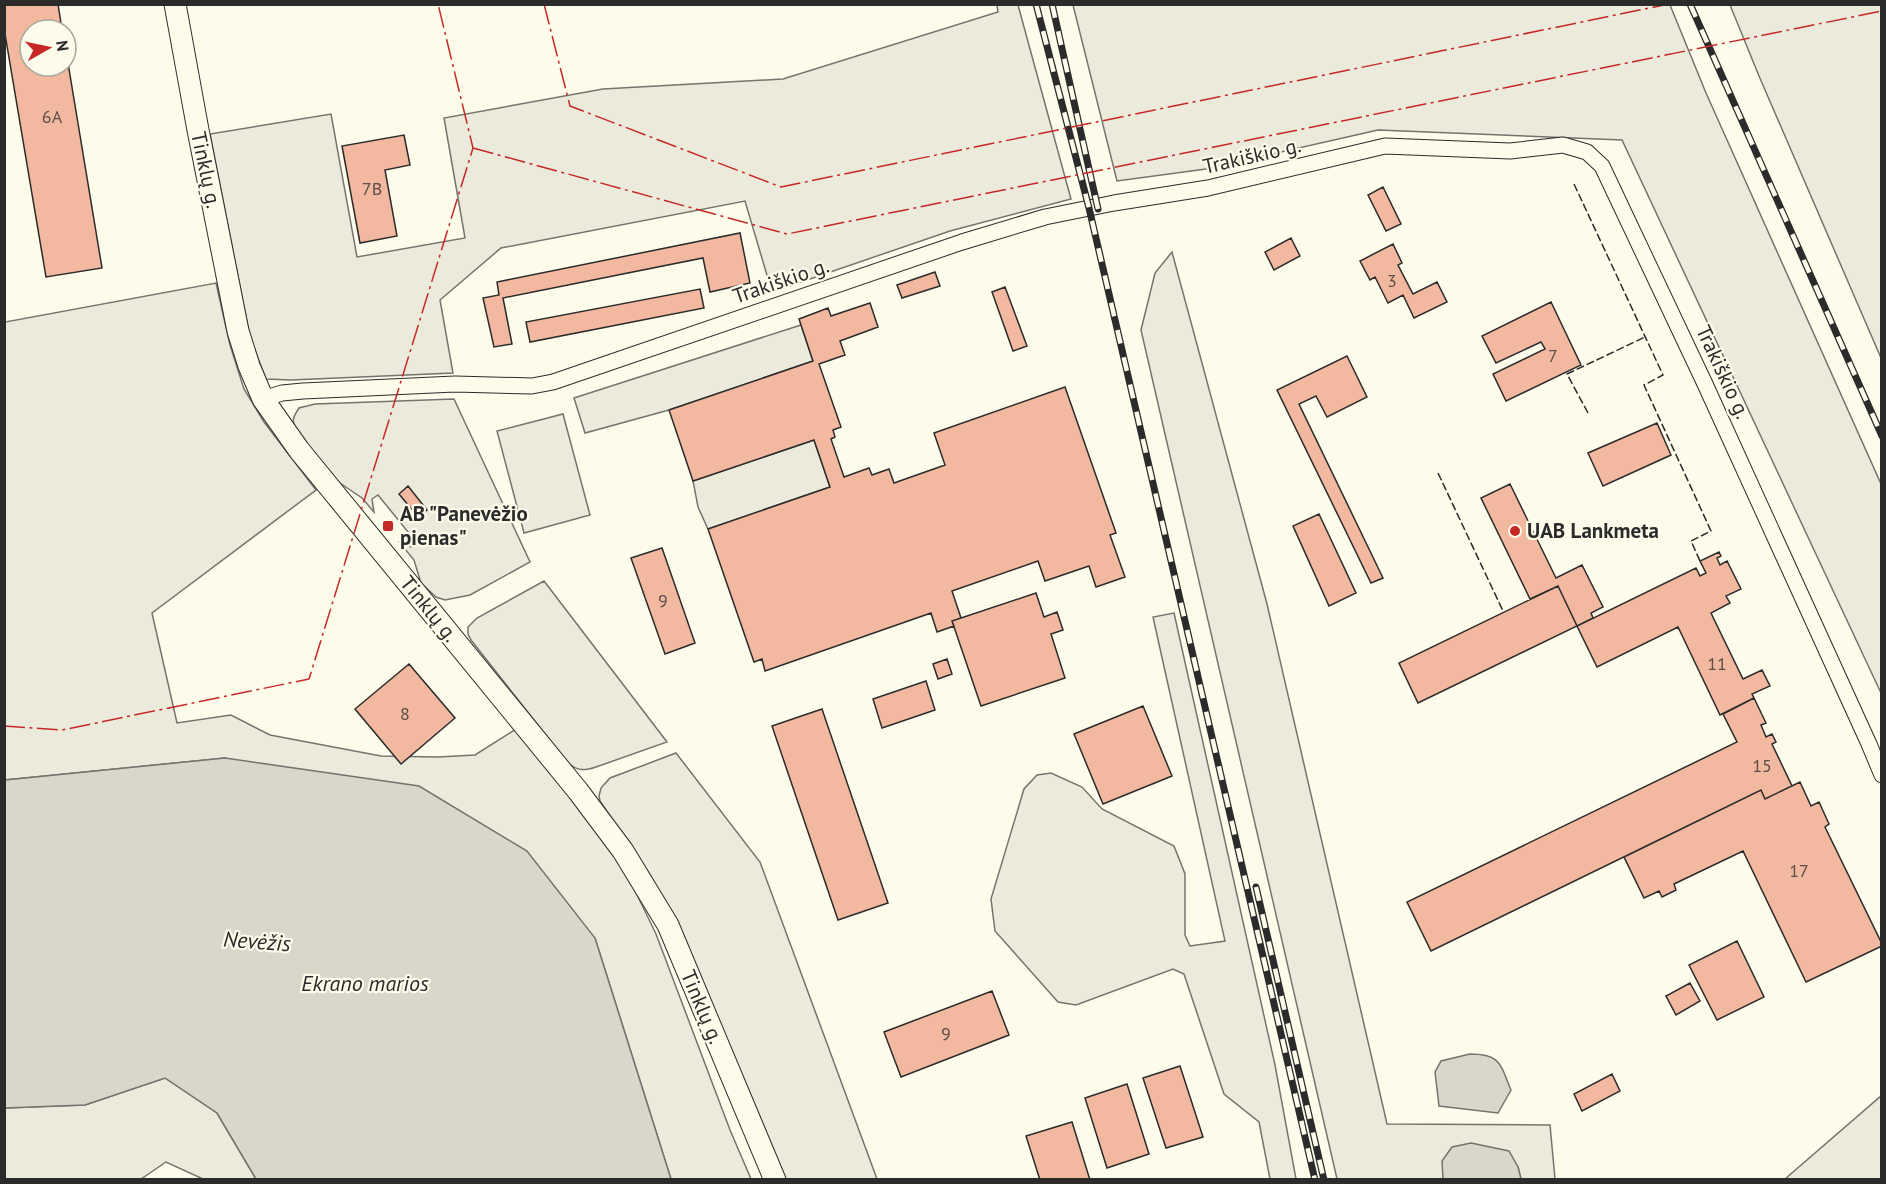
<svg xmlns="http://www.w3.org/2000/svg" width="1886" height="1184" font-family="'PT Sans',sans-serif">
  <rect width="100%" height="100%" fill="#fdfbea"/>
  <path fill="#ecebdb" stroke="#74746e" stroke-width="1.5" d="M997 5H1018L1071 199 950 231 772 292 745 201 501 248 440 300 453 373 291 380 266 379 250 337 210 134 331 114 357 257 465 238 444 118 603 89 783 79 998 12Z
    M1073 5H1670L1706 93 1881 484V693L1622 140 1378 130 1206 169 1117 181Z
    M1730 5H1881V358L1759 76Z
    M1172 252 1267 604 1387 1124 1550 1125 1555 1179H1521L1518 1167 1443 1161V1179H1337L1141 330 1155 273Z
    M216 283 230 345 244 389 264 422 316 490 152 613 177 723 231 715 270 735 381 756 438 757 475 755 516 729 599 830 626 872 656 934 730 1130 751 1179H671L595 938 225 758 5 780V322Z
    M454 399 530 562 470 595 445 600 436 597 421 583 414 560 400 543 411 547 417 543 378 495 372 499 374 512 362 498 334 479 297 431C291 421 293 417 299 408L315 404Z
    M544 581 667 742 596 767C584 771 578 771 568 763L471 640 468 634V627L477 618Z
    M1174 613 1275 1065 1296 1179H1270L1259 1122 1224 1094 1184 974 1173 969 1076 1005 1058 1002 995 931 991 899 1024 789 1037 775 1051 773 1082 787 1102 809 1174 846 1185 874V935L1190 946 1225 941 1153 617Z
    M676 753 760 862 877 1179H782L665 902 650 875 600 801 599 796 601 788 610 778Z
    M165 1078 217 1113 256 1179H203L166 1162 141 1179H5L4 1108 85 1105Z
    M1881 1096V1179H1785Z"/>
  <path fill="#eceadb" stroke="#74746e" stroke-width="1.5" d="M801 325 813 361 669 410 585 433 574 398Z
    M563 414 590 515 524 533 497 431Z
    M814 440 830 487 708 529 698 507 693 481Z"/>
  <path fill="#d8d7c9" stroke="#74746e" stroke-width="1.5" d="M225 758 419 786 527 851 595 938 671 1179H256L217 1113 165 1078 85 1105 5 1108V780Z
    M1470 1054C1501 1054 1500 1064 1511 1090L1498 1113 1439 1106 1435 1072 1441 1061Z
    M1471 1143 1509 1151 1518 1167 1521 1179H1443L1442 1161 1452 1147Z"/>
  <path fill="#f2b8a0" stroke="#2b2b2b" stroke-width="1.5" d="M4 4H58L62 30H30V66H66V51L102 268 46 277 4 28Z
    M404 135 410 165 385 170 397 236 360 243 342 146Z
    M1383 187 1401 224 1386 231 1368 195Z
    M740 233 750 283 710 292 703 258 503 298 512 344 494 347 483 298 499 295 497 282Z
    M1291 238 1300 256 1274 270 1265 252Z
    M1393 244 1402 263 1398 265 1413 294 1437 282 1447 302 1414 318 1403 295 1388 303 1375 277 1370 280 1360 261Z
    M935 272 940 286 902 298 897 285Z
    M1005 287 1027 346 1013 351 992 292Z
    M700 289 704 308 530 342 526 322Z
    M1551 302 1581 365 1506 401 1493 374 1545 349 1541 342 1496 363 1482 336Z
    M870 303 878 327 840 341 845 355 819 364 841 427 833 430 835 437 831 439 844 477 869 468 872 475 889 469 894 483 945 465 934 433 1065 387 1116 533 1110 535 1125 577 1096 587 1089 566 1045 581 1038 561 952 591 961 618 952 621 954 626 937 632 931 613 765 671 762 659 754 662 708 529 830 487 814 440 693 481 669 410 813 361 799 319 828 308 831 316Z
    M1347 356 1367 397 1327 417 1316 396 1299 404 1383 578 1371 583 1277 390Z
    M1657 423 1671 455 1603 486 1588 453Z
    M1510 484 1556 578 1582 565 1603 607 1591 613 1593 618 1577 626 1558 586 1530 599 1481 498Z
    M408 486 427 510 418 517 399 494Z
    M1319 514 1356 593 1329 606 1293 526Z
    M662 548 695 643 665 654 631 558Z
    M1719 552 1721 556 1717 558 1720 565 1727 561 1741 589 1726 596 1730 603 1711 613 1743 679 1762 670 1770 686 1752 694 1754 698 1720 715 1678 627 1597 667 1577 626 1696 568 1700 576 1706 573 1700 561Z
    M1558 586 1577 626 1418 703 1399 663Z
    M1036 593 1044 617 1057 612 1063 630 1051 634 1065 678 981 706 952 621Z
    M947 659 952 674 938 679 933 664Z
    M409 664 455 718 401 764 355 709Z
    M926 681 935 710 882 728 873 699Z
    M1754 698 1766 723 1761 725 1766 737 1772 734 1776 742 1772 744 1792 786 1765 799 1761 790 1431 951 1407 902 1737 742 1723 714Z
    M1143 706 1172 776 1103 804 1074 734Z
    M822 709 888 903 838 920 772 726Z
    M1800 782 1811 806 1819 802 1829 824 1825 827 1882 944V946L1806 982 1743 851 1674 884 1676 890 1662 897 1659 891 1644 898 1624 857 1761 790 1765 799Z
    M1737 941 1764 997 1717 1020 1689 965Z
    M1690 983 1700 1001 1676 1015 1666 996Z
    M992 991 1009 1035 901 1077 884 1032Z
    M1180 1066 1203 1137 1166 1148 1143 1078Z
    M1612 1074 1620 1091 1582 1111 1574 1094Z
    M1127 1084 1149 1154 1107 1168 1085 1098Z
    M1072 1122 1090 1180H1040L1026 1136Z"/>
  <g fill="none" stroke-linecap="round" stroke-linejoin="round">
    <defs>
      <path id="minor" d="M263 399 282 393 303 391 455 384 532 386 553 382 962 242 1045 217 1114 203 1208 188 1385 146 1510 151 1563 145 1587 152 1602 166 1705 384 1869 744 1882 775"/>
      <path id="secondary" d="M175 4 198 130 238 331 249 366 263 399 299 450 578 791 623 851 668 925 775 1180"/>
    </defs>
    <use href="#minor" stroke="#2b2b2b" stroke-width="17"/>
    <use href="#secondary" stroke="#2b2b2b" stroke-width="23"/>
    <use href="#minor" stroke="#fdfbea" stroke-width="15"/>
    <use href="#secondary" stroke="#fdfbea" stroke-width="21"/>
    <defs>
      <path id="rail" d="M1036 4 1089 208 1315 1180
        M1052 4 1098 209
        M1690 4 1882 436
        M1256 887 1324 1180"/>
    </defs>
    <use href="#rail" stroke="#2b2b2b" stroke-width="7"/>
    <use href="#rail" stroke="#fdfbea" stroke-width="4.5" stroke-dasharray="14" stroke-linecap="butt"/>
    <path stroke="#2b2b2b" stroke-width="1.5" stroke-dasharray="8 3" stroke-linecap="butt" d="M1574 184 1663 375 1644 385 1711 531 1691 541 1700 561
      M1588 413 1567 374 1645 337
      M1438 473 1503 611"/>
    <path stroke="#c62828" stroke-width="1.5" stroke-dasharray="21 4.5 3 4.5" stroke-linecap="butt" d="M544 4 570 106 781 187 1669 4
      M473 148 787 234 1882 11
      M4 726 62 730 309 679 473 148 438 4"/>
  </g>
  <g fill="#c62828" stroke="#fdfbea" stroke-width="2">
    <rect x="382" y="520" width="12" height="12" rx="3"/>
    <circle cx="1515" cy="531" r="6"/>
  </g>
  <g text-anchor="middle" stroke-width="4.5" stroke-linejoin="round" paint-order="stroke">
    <g font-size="18" fill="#5d4e48">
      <text x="52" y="123">6A</text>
      <text x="372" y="195">7B</text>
      <text x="1392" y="287">3</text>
      <text x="1553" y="362">7</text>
      <text x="663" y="607">9</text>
      <text x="1717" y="670">11</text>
      <text x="405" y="720">8</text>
      <text x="1762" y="772">15</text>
      <text x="1799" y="877">17</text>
      <text x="946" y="1040">9</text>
    </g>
    <g font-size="21" fill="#2b2b2b" stroke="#fdfbea">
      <text transform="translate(1252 156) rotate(-13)" y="7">Trakiškio g.</text>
      <text transform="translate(206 170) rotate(78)" y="7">Tinklų g.</text>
      <text transform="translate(781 281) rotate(-19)" y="7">Trakiškio g.</text>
      <text transform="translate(1723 372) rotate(65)" y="7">Trakiškio g.</text>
      <text transform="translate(429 609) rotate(51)" y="7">Tinklų g.</text>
      <text transform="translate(702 1007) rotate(67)" y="7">Tinklų g.</text>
    </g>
    <g font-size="21" font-weight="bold" fill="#2b2b2b" stroke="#fdfbea" text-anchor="start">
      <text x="400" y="521">AB "Panevėžio<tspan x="400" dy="24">pienas"</tspan></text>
      <text x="1527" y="538">UAB Lankmeta</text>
    </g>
    <g font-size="22" font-style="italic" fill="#2b2b2b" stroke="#fdfbea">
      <text transform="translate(257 941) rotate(4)" y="8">Nevėžis</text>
      <text x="365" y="991">Ekrano marios</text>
    </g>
  </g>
  <rect width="1886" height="1184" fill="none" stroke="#2b2b2b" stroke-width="12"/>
  <g transform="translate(48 48) rotate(81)"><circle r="28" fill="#fdfbea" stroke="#a9a89e" stroke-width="1.5"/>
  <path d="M0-4.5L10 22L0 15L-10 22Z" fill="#c62828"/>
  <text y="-9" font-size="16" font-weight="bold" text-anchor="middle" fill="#2b2b2b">N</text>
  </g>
</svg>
